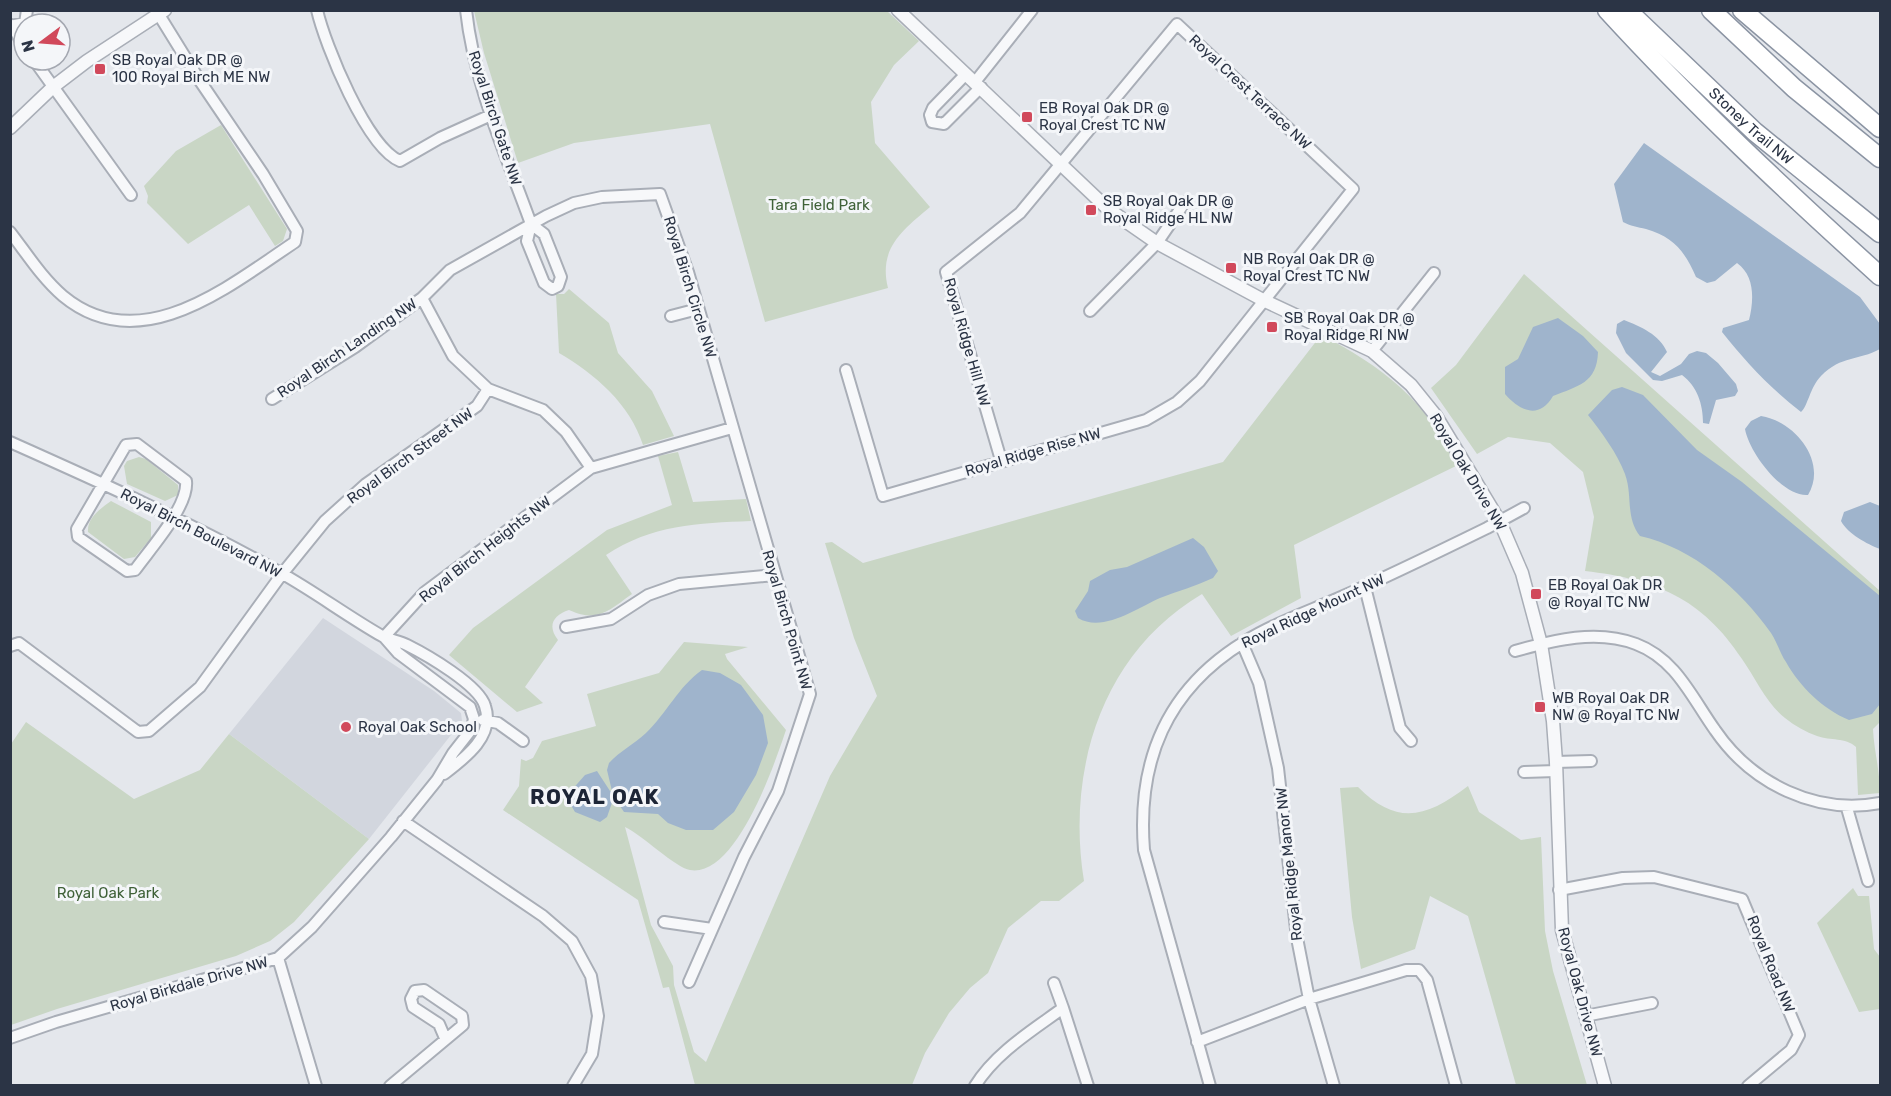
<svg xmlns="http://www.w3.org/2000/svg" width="1891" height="1096" font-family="Rubik,sans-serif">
  <rect width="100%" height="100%" fill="#e4e7ec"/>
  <path fill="#d2d6de" d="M323 618 434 691 461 713 462 721 369 839 229 734Z"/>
  <path fill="#c9d6c5" d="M474 11H887L919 41 894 65 871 102 875 143 930 207C903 230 878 248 888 288L765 322 710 124 574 143 518 163 484 53Z
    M221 125 287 229 283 241 275 246 249 205 188 244 147 203 148 196 144 186 176 151Z
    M1524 274 1880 591V722L1873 729C1874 751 1880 771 1880 793L1858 795 1856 747C1845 737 1831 741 1817 736 1806 732 1795 726 1785 718 1766 703 1756 679 1742 659 1702 598 1655 579 1585 571L1594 517 1583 472 1550 443 1508 437 1477 454 1431 388 1456 365Z
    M569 289 609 323 618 353 652 391 674 436 643 445C630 404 595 374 559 353L556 294H564Z
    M1321 335C1382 366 1428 401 1456 466L1294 545 1301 598 1231 636 1202 594C1102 653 1066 770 1084 881L1059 901H1041L1008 928 988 973 970 988 949 1013 925 1053 912 1085H695L669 987 663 988 638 900 503 810 519 786 521 759 526 761 533 758 542 741 596 726 587 694 659 673 684 642 748 647 725 654 727 659 786 730C775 763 736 878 690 870 676 868 642 835 625 827L651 925 673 966 674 985 694 1052 706 1062 830 776 877 696 854 638 825 543 832 542 863 563 1223 462Z
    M678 452 693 502 746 499 751 521C698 523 651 525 606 555L632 594C608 611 598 623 569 610 553 615 547 626 558 640L525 687 543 703 517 712 449 655 473 628 607 530 672 505 658 456Z
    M139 457 146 459 178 485V495L165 501 127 484 124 466 127 461Z
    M111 501 151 522V538L135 557 124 559 88 532C87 518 100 509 111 501Z
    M26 722 134 799 200 770 229 734 369 839 294 922 270 941 236 956 57 1009 11 1025V744Z
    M1468 786 1479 812 1521 840 1541 837 1545 931 1553 971 1587 1085H1516L1468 916 1430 896 1415 949 1361 969 1352 917 1340 788 1358 787C1398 827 1427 817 1468 786Z
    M1853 888 1858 896H1869L1874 949 1880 957V1009L1859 1012 1817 923Z"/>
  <path fill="#9fb4cc" d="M1644 143 1860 297 1880 324V349C1858 361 1842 355 1821 376 1810 387 1808 406 1801 412 1770 388 1746 362 1722 332L1723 328 1749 320C1754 300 1755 276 1737 263L1715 281 1707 283 1696 277C1685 252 1674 237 1646 229 1638 227 1630 226 1623 222L1614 184Z
    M1558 318 1583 336 1598 352C1597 383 1578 386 1553 396 1539 420 1520 411 1505 394V367L1518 359 1533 327Z
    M1624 320C1640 326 1660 335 1667 352L1651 372 1660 376 1681 364 1689 354 1697 351 1706 353 1718 363 1736 384 1738 391 1735 396 1716 400 1709 424 1703 423C1703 404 1697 386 1682 375L1662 381 1653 380 1626 353 1616 333 1617 324Z
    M1622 387 1643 395 1697 450 1742 482 1880 596V704L1872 714 1849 720C1823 709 1800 687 1786 662 1780 653 1777 642 1771 633 1740 589 1693 548 1640 536 1625 517 1633 496 1625 474 1617 453 1602 433 1588 415L1612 390Z
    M1761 416C1795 421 1828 462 1808 495 1782 497 1749 452 1745 429L1751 421Z
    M1870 502 1880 506V549C1867 544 1848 534 1841 521L1844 512Z
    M1193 538 1204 547 1218 571 1213 578C1196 586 1178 591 1160 598 1137 608 1103 633 1078 618L1075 611 1088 591 1090 581 1110 570 1127 567Z
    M702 670 720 673 741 685 763 715 768 743 756 775 734 812 713 830H686L668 823 658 814 624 812 614 797 607 817 600 822 575 812 569 802 570 792 585 775 597 771 610 791H612L607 770 609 763C620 751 634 744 646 733 667 713 678 687 702 670Z"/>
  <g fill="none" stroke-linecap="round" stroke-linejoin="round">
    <defs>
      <path id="minor" d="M317 10C325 45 367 148 400 161L440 138 491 115
        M466 10C474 84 506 155 531 224
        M12 25 24 47
        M10 26 25 23 27 10
        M34 60 131 195
        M966 74 933 108 930 115 932 122 944 124 981 87
        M975 82 1032 10
        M531 224 544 234 561 277 558 286 552 289 544 283 527 241Z
        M10 232C27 254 42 278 63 296 140 360 229 286 295 242L297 231 263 174 198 78 156 10
        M1090 311 1157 243 1185 202
        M671 316 698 309
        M1372 351 1434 273
        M846 370 883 496 1146 420 1177 402 1200 381 1353 189 1177 24 1020 213 946 272 1001 460
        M272 399 355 347 422 298
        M10 442C102 483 193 524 281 573 315 592 347 616 382 636 390 640 399 641 407 645 427 655 479 685 485 706 495 736 465 758 444 774
        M137 444 186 481C189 506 150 549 135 570L127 571 78 537 77 529 126 445Z
        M1365 587 1400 728 1411 741
        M566 627 611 619 648 595 679 584 775 575
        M384 637 425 592 591 468
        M1242 643 1259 683 1278 768 1297 938 1309 999 1334 1086
        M10 646 19 643 138 732 149 731 200 687 282 574 325 521 366 484 477 406 488 389
        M1515 651C1554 640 1597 629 1636 644 1676 659 1692 698 1715 730 1752 784 1816 815 1880 803
        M483 720 498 723 523 741
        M1556 762 1591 761
        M1524 772 1556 771
        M1847 808 1868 881
        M403 821 543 916 572 941 591 976 598 1016 592 1054 573 1086
        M1559 890 1623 878 1654 877 1742 899 1799 1035 1791 1050 1748 1086
        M664 922 712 929
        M278 958 316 1086
        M689 982 744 857 778 791 810 694 688 272 660 194 602 197 574 203 546 216 450 270 422 298 453 356 488 389 543 410 566 432 591 468 732 428
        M1054 983 1063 1008
        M1585 1016 1652 1003
        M10 1038 56 1022 278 958 312 927 391 837 437 780 453 753 471 730 474 719 470 707 398 653 384 637
        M1197 1042 1309 999 1406 970H1419L1427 980 1456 1086
        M390 1086 463 1025 462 1016 424 990 415 991 411 999 413 1007 439 1024 445 1038
        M975 1086C995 1053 1033 1030 1063 1008L1088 1086
        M1210 1086 1144 850C1137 761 1166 690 1244 642 1273 624 1307 612 1339 598 1389 576 1438 552 1487 528L1524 508"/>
      <path id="tertiary" d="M898 10 1108 209 1157 243 1263 300 1372 351 1411 385 1436 416 1500 522 1522 573 1541 644 1553 721 1556 762 1562 930 1605 1086
        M10 128 53 87 87 61 165 10"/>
      <g id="motorway">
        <path d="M1607 10C1693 104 1786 191 1880 276"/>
        <path id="s1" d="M1627 10 1755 132 1880 233"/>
        <path d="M1711 10 1794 88 1880 158"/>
        <path d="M1742 10 1880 128"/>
      </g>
    </defs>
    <use href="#minor" stroke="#a9aeb7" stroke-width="14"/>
    <use href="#tertiary" stroke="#a9aeb7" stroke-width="15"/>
    <use href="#motorway" stroke="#8b94a3" stroke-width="21"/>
    <use href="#minor" stroke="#f7f8fa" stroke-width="10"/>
    <use href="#tertiary" stroke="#f7f8fa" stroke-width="12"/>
    <use href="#motorway" stroke="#fff" stroke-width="18"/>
  </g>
  <g fill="#d1495b" stroke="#f4f6f9" stroke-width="2">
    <rect x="94" y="63" width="12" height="12" rx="3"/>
    <rect x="1021" y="111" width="12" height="12" rx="3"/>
    <rect x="1085" y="204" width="12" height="12" rx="3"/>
    <rect x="1225" y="262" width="12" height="12" rx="3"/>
    <rect x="1266" y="321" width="12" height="12" rx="3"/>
    <rect x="1530" y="588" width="12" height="12" rx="3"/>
    <rect x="1534" y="701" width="12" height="12" rx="3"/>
    <circle cx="346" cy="727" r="6"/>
  </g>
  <g text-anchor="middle" stroke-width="6" stroke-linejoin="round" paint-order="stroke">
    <g font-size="15" fill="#2b3445" stroke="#f4f6f9" text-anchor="start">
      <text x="112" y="65">SB Royal Oak DR @<tspan x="112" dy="17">100 Royal Birch ME NW</tspan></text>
      <text x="1039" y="113">EB Royal Oak DR @<tspan x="1039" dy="17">Royal Crest TC NW</tspan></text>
      <text x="1103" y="206">SB Royal Oak DR @<tspan x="1103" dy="17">Royal Ridge HL NW</tspan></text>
      <text x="1243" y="264">NB Royal Oak DR @<tspan x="1243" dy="17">Royal Crest TC NW</tspan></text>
      <text x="1284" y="323">SB Royal Oak DR @<tspan x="1284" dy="17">Royal Ridge RI NW</tspan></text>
      <text x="1548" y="590">EB Royal Oak DR<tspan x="1548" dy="17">@ Royal TC NW</tspan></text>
      <text x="1552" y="703">WB Royal Oak DR<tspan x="1552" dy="17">NW @ Royal TC NW</tspan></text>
      <text x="358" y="732">Royal Oak School</text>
    </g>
    <g font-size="15" fill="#2b3445" stroke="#f4f6f9">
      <text transform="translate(1250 92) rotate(43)" y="5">Royal Crest Terrace NW</text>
      <text transform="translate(495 118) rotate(72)" y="5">Royal Birch Gate NW</text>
      <text dy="5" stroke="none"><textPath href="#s1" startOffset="170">Stoney Trail NW</textPath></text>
      <text transform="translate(690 287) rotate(73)" y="5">Royal Birch Circle NW</text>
      <text transform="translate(967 342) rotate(74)" y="5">Royal Ridge Hill NW</text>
      <text transform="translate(347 348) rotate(-34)" y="5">Royal Birch Landing NW</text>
      <text transform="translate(1033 452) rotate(-16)" y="5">Royal Ridge Rise NW</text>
      <text transform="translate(410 456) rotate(-36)" y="5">Royal Birch Street NW</text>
      <text transform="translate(1468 472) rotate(59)" y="5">Royal Oak Drive NW</text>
      <text transform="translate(201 533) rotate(27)" y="5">Royal Birch Boulevard NW</text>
      <text transform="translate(485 549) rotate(-38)" y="5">Royal Birch Heights NW</text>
      <text transform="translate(1313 611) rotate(-25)" y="5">Royal Ridge Mount NW</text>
      <text transform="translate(787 620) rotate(74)" y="5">Royal Birch Point NW</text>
      <text transform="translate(1289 864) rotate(-96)" y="5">Royal Ridge Manor NW</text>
      <text transform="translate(1771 964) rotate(68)" y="5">Royal Road NW</text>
      <text transform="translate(189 984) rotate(-16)" y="5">Royal Birkdale Drive NW</text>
      <text transform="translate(1580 992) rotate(75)" y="5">Royal Oak Drive NW</text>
    </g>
    <g font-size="15" fill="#3f6138" stroke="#f4f6f9">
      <text x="819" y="210">Tara Field Park</text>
      <text x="108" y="898">Royal Oak Park</text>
    </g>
    <g font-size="21" font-weight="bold" letter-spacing="1.5" fill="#1d2536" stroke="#f4f6f9">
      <text x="595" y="804">ROYAL OAK</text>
    </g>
  </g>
  <rect width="1891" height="1096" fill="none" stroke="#2b3445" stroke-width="24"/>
  <g transform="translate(42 42) rotate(254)"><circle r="28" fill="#f4f6f9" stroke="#a4a8b1" stroke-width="1.5"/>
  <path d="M0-4.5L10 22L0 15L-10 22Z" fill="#d1495b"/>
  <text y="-9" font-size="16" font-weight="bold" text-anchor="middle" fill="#2b3445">N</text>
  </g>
</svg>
